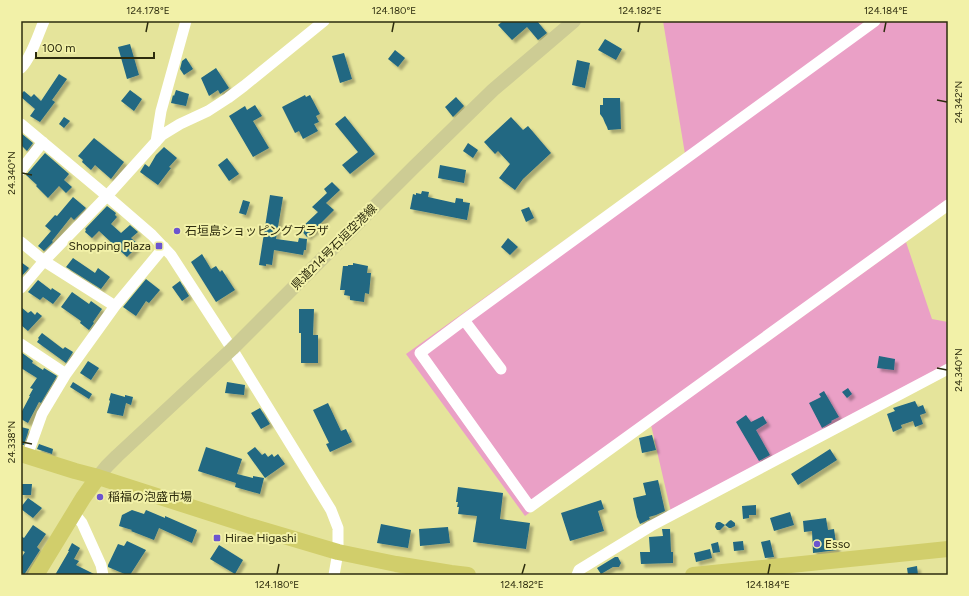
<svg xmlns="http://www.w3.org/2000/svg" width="969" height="596" font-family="Figtree,'Noto Sans JP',sans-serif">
  <defs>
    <filter id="shadow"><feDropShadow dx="3.5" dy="3.5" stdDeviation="1" flood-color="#0004"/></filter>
  </defs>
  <rect width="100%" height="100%" fill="#e5e49b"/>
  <path fill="#eaa0c6" d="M663 21H948V211L672 411 906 242 932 319 948 322V363L840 423 671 512 651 425 525 516 406 354 685 154Z"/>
  <path fill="#206782" filter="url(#shadow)" d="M503 21H537L547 33 538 40 527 27 512 40 498 25Z
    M605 39 622 49 616 60 598 50Z
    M130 44 139 75 127 79 118 47Z
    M395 50 405 58 398 67 388 59Z
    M344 53 352 79 340 83 332 56Z
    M186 58 193 69 184 75 180 69 182 61Z
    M577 60 590 63 585 88 572 85Z
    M216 68 229 88 220 94 218 90 209 96 201 78Z
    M59 74 67 79 52 100 55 102 40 122 30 116 35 109 21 97V94L24 91 31 97 34 94 41 101Z
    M130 90 142 99 134 111 121 101Z
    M176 90 189 94 186 106 171 103 173 95 174 96Z
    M305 95 306 97 310 95 320 114 316 116 319 122 314 124 318 131 303 139 299 131 295 133 282 107Z
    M456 97 464 106 453 117 445 107Z
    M603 98H620L621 129 608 130 607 127 605 123 603 118 600 114V105H603Z
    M255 105 262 116 253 121 269 148 253 157 229 116 245 106 247 110Z
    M345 116 375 154 350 174 342 165 358 152 335 124Z
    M64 117 70 121 64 128 59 124Z
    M511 117 523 130 528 126 551 153 523 179 515 190 499 178 510 164 498 151 495 154 484 142Z
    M21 133 33 143 27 151 21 145Z
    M94 138 124 162 111 179 95 165 91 170 82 162 83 160 78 156Z
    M468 143 478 150 473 158 463 151Z
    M164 147 177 158 169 167 171 168 158 185 140 172 145 164 149 167 156 155Z
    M45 153 69 174 64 180 72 187 66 193 59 186 48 198 36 186 37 185 26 175Z
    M227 158 239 174 229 181 218 165Z
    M440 165 466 170 464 183 438 178Z
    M332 182 340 190 326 203 334 210 320 224 322 225 307 237 300 229 318 212 312 207 327 193 324 189Z
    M422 191 429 192 428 197 455 203 456 198 463 199V202L470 203 467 220 410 209 413 194 416 195V193L421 194Z
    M270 195 283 197 276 239 298 242 299 238 307 239 306 250H304L303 255 274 250 272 265 266 264V266L259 265Z
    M73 197 86 208 74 220 71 217 52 241 53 242 44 251 38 246 51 231 45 226 55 215 57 216Z
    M243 200 250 202 246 215 239 213Z
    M107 206 116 213 115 215 117 217 111 224 121 233 130 225 138 232 131 238 139 245 127 257 99 231 92 238 85 232 86 230 85 229Z
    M529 207 534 218 526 222 521 210Z
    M508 238 518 247 510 255 501 247Z
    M202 254 211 269 216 266 220 272 222 270 235 290 216 302 191 262Z
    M73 258 95 273 98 268 110 277 101 289 66 267Z
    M21 262 29 268 21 277Z
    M353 263 368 266 367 273H371L369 294 365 293 364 302 350 300V296L344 295 345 290H340L343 266H348V265H353Z
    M146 279 160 290 149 303 146 301 136 316 123 307Z
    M38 280 51 290 52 288 61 294 53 304 43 297 40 300 28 292Z
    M180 281 189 296 182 301 172 287Z
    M72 292 89 304 91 301 102 309 93 322 94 323 89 330 80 323 81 321 61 307Z
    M21 307 28 313 31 311 35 315 37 312 42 316 28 331 21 325Z
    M299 309H314L313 335H318V363H301V333H299Z
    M42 333 63 349 65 347 73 352 66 363 37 342 39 339 38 338Z
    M21 352 33 361 32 363 43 370 44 368 57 376 41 403 39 402 28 423 21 419V413L30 396H29L33 389 30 388 37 378 21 368Z
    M879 356 895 359 894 370 877 368Z
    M88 361 99 368 91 380 80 373Z
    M73 382 92 394 89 399 70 387Z
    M227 382 245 385 244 395 225 393Z
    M848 388 852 394 847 398 842 392Z
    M824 391 839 417 831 421 832 422 822 428 809 403 821 397 819 394Z
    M111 393 125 397V395L133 397 131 405 126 403 123 416 107 413 110 401 109 400Z
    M915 401 918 407 923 405 926 413 920 415 923 424 915 427 913 421 901 425 902 428 893 432 887 414 895 411 893 408Z
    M328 403 341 431 346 429 352 442 330 452 326 444 329 443 313 410Z
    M260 408 270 424 261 429 251 413Z
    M746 415 751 422 763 416 767 423 756 430 770 455 759 461 736 422Z
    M21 427 29 429 24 445H21Z
    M652 435 656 450 642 453 639 438Z
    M39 444 53 449 52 454 37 449Z
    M206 447 242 459 237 474 253 478V476L264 478 260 494 235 487 236 483 198 471Z
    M255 447 262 455 265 453 268 457 272 454 274 457 278 454 285 464 265 478 247 453Z
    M830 449 837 460 798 485 791 474Z
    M658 480 665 511 656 515 649 517 650 519 640 524 637 517 633 498 646 495 643 483Z
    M21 484H32L31 495H21Z
    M458 487 503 493 500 519 530 523 526 549 473 542 477 516 458 514 459 507H457L458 502H456Z
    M28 498 42 508 33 518 21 509V507Z
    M601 500 604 509 598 511 604 531 570 541 561 513Z
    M756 505V515H749V518L743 519 742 506Z
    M132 510 144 514 146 510 165 518V516L197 530 192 543 159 528 154 540 131 531 132 530 119 526 122 515Z
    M790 512 794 525 774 531 770 518Z
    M826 518 828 530 834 529 837 550 813 553 812 531 804 532 803 521Z
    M731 520 735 523V526L731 528H729L725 525 729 521Z
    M718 522H720L725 525 720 530H717L715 527 716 523Z
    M381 524 411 530 408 548 377 543Z
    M33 525 46 534 37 547 40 550 24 575H21V558L25 552 21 550V536L24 538Z
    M448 527 450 543 420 546 419 529Z
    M662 529H670L671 552H673V563L641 564 640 552H650L649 537 663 536Z
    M770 540 774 557 765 558 761 542Z
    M127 541 146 550 130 575H127L108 567V565L118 544 124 546Z
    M743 541 744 550 734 551 733 542Z
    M718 542 720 552 713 553 711 544Z
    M72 543 80 548 74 559 79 561 76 565 96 575H55L69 551H68Z
    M219 545 243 560 235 574 210 559Z
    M710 549 712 558 696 562 694 553Z
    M615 557H618L621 563 619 567H613L601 574 597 568Z
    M917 566 918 575H908L907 568Z"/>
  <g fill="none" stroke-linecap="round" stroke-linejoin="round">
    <path stroke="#fff" stroke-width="11" d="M875 21 464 320 420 353 530 507 948 205
      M21 68C31 58 38 35 44 21
      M21 124 107 196 152 235 171 255 232 349 331 510 338 528V552L334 575
      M156 142 161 111 186 21
      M21 170 43 142
      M21 242 44 261 115 306
      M21 288 44 261 107 196 162 135 180 124 208 111 228 98 244 86 324 21
      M464 320 501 369
      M21 344 66 374
      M27 456 42 414 66 374 115 306 164 247
      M74 513 82 523 101 565 103 575
      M577 575 579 570 651 526 948 369"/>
    <path stroke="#cdcc94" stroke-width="14" d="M98 477 107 466 117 456 232 349 413 168 493 90 574 21"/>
    <path stroke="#d1ce6b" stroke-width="16" d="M21 454 75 471 98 477 250 526 338 552 396 564 451 573 468 575
      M36 575 83 498 98 477
      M693 575 948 549"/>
  </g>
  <path fill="none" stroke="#2d2c0e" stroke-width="1.5" d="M146 32 148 22M392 32 394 22M638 32 640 22M884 32 886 22M937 100 947 102M22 173 32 175M937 368 947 370M22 442 32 444M277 574 279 564M522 574 525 564M768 574 770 564"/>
  <g fill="#6c55cf" stroke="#f2f1a8" stroke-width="1.5">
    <circle cx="177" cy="231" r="4"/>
    <rect x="155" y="242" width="8" height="8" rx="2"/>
    <circle cx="100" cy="497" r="4"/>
    <rect x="213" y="534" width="8" height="8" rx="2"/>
    <circle cx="817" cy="544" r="4"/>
  </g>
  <g text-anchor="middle" stroke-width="4" stroke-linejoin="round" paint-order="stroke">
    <g font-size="12" fill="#2d2c0e" stroke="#f2f1a8" text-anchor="start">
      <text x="185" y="235">石垣島ショッピングプラザ</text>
      <text x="151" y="250" text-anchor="end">Shopping Plaza</text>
      <text x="108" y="501">稲福の泡盛市場</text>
      <text x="225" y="542">Hirae Higashi</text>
      <text x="825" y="548">Esso</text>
    </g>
    <g font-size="12" fill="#2d2c0e" stroke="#f2f1a8">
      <text transform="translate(334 247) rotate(-45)" y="4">県道214号石垣空港線</text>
    </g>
  </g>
  <rect width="969" height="596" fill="none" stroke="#f2f1a8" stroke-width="44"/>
  <path d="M36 52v6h118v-6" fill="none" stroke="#2d2c0e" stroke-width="2"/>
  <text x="42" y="52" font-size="12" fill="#2d2c0e" stroke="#f2f1a8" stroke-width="3" paint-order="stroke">100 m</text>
  <rect x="22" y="22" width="925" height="552" fill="none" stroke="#2d2c0e" stroke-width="1.5"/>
  <g font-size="10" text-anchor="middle" fill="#2d2c0e">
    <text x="148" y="14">124.178°E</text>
    <text x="394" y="14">124.180°E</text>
    <text x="640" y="14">124.182°E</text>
    <text x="886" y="14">124.184°E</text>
    <text transform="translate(958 102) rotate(-90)" y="4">24.342°N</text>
    <text transform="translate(11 173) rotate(-90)" y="4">24.340°N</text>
    <text transform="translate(958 370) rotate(-90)" y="4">24.340°N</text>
    <text transform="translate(11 442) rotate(-90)" y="4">24.338°N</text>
    <text x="277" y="588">124.180°E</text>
    <text x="522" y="588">124.182°E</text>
    <text x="768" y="588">124.184°E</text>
  </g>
</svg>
